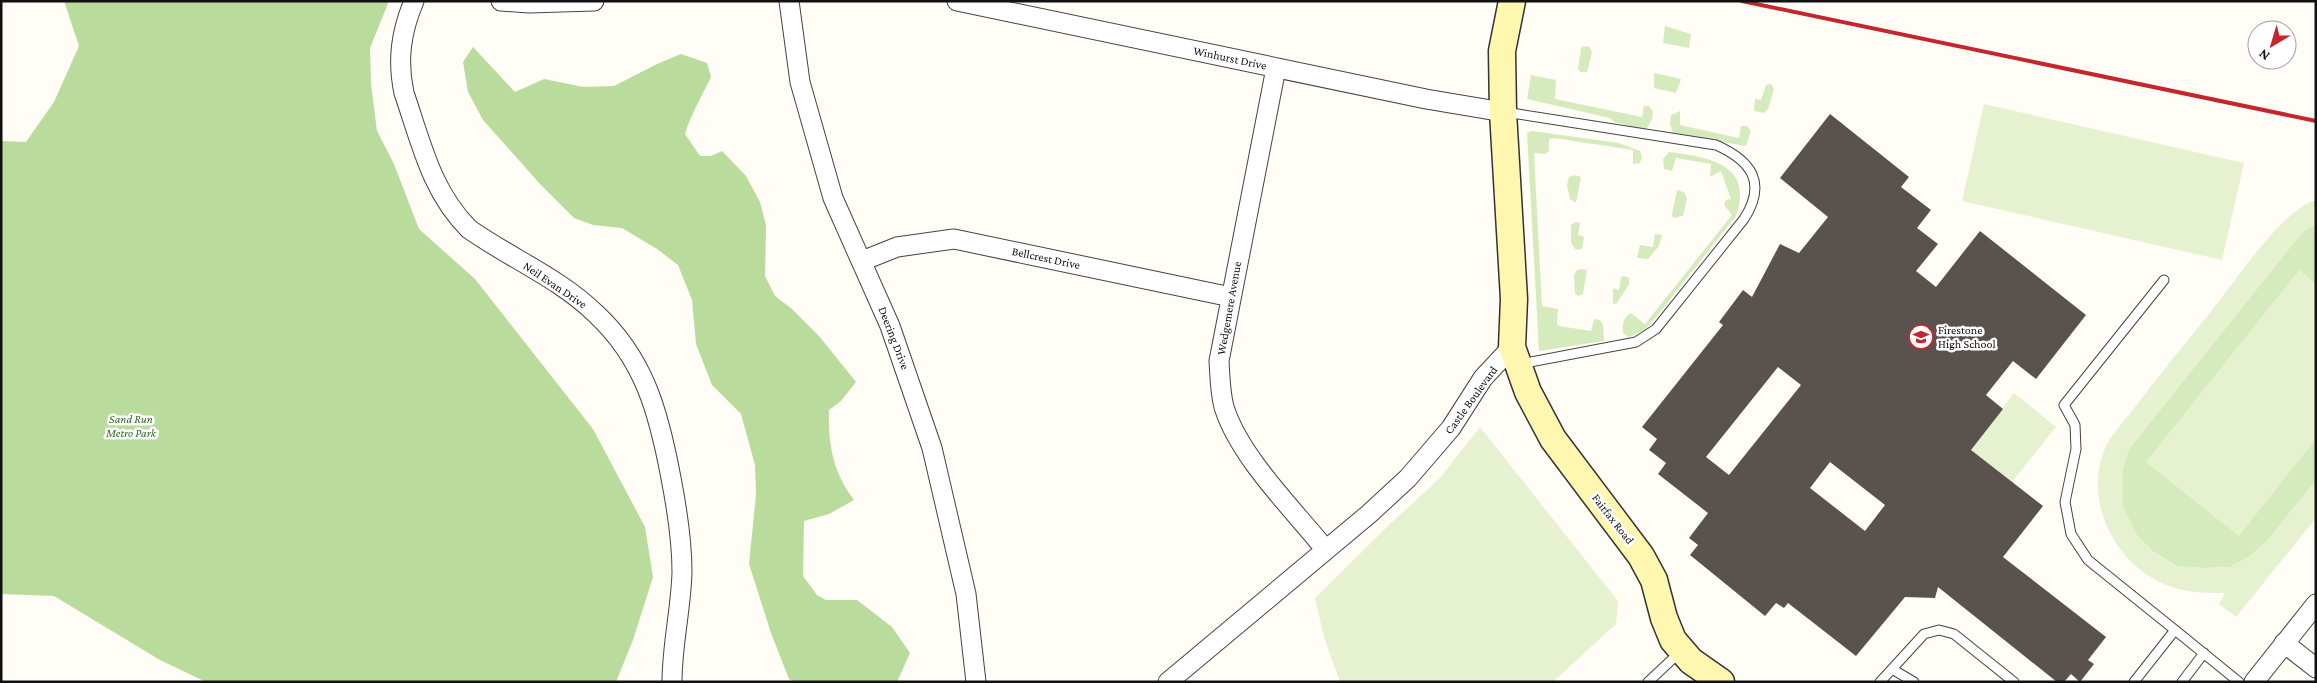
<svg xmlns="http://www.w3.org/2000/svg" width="2317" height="683" font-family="'Crimson Pro',serif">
  <rect width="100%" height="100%" fill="#fffdf5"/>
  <path fill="#d5ebbd" d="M1665 26 1691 34 1689 48 1663 43Z
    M1584 46 1590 47 1592 53 1587 72H1581L1578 69 1581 48Z
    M1654 73 1681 79 1676 93 1654 88Z
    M1531 75 1556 80 1555 99 1642 117 1644 106H1649L1653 112 1652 119 1646 130 1614 122 1610 118 1527 99Z
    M1771 84 1774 89 1768 109 1764 113 1754 111 1755 99 1761 100 1766 85Z
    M1680 111V125L1739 138 1741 126H1747L1751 131 1746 146 1673 134 1670 124 1671 115Z
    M1532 131 1619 143 1640 151 1642 157 1640 163 1633 164V150L1554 138 1549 139V151L1545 154 1534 153 1542 306 1558 309 1557 324 1559 326 1591 331 1594 319 1600 320 1603 325 1604 341 1539 351 1527 133Z
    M1669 152C1709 157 1754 164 1736 216L1657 316 1645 330 1629 337 1623 333C1622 325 1623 317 1631 313L1645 324 1732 215 1724 205 1726 200 1731 199 1721 171 1710 177 1711 164 1676 158 1672 171 1664 169 1663 159Z
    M1575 175 1581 177 1576 203 1570 199 1567 185 1569 177Z
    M1677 190 1684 192 1687 198 1683 216 1673 218 1672 214Z
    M1575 222 1580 223 1578 235 1584 237 1582 249 1576 250 1571 243V225Z
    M2316 224V480L2268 540 2250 556 2230 567 2204 568 2177 566 2152 551 2136 534 2123 507V468L2129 449 2292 245 2305 230Z
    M1655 234 1662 235 1659 246 1648 259 1637 258 1640 245 1653 247Z
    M1582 269 1587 270 1583 294 1578 296 1575 293 1574 275 1577 270Z
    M1624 276 1629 278V284L1617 303 1613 304V288L1619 290 1621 277Z"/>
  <path fill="#b9dc9c" d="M64 1H389L370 48 371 84 377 131 394 164 419 229 475 279 593 429 645 527 653 577 633 640 616 682H206L160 660 54 596 1 594V141L26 142 54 102 79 46Z
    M473 47 515 92 544 79 584 87 614 86 657 64 681 54 707 63 711 77C702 96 691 114 685 134L700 156H711L722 151 746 176 760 202 766 225 765 276 775 296 792 309 819 336 856 382 841 401 829 410C828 445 833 472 854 500L829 514 804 521 803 576 817 595 826 600H857L892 627 910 653 897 682H795L789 679 771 633 749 564 756 495 755 465 741 414 712 385 696 344 692 300 678 265 657 249 622 228 593 225 574 218 540 184 483 120 468 92 463 62Z"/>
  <path fill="#e6f2cf" d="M1984 104 2244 163 2222 260 1962 201Z
    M2316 200V224L2305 230 2292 245 2141 434 2129 449 2123 468V507L2136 534 2151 551 2177 566 2204 568 2230 567 2250 556 2268 540 2316 480V518L2236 617 2219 604 2225 593C2203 593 2183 593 2162 583 2111 560 2082 495 2107 444 2114 431 2126 419 2135 407 2160 374 2186 342 2213 309 2235 281 2283 209 2316 200Z
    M2299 270 2316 284V439L2239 536 2146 462Z
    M2014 393 2056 427 2012 482 1971 450Z
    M1480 427 1618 601 1616 624 1553 682H1340L1324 637 1315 598 1390 524 1439 479Z"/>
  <path fill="#5a524d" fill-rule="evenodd" d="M1830 114 1909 177 1901 187 1931 210 1917 228 1938 244 1916 271 1936 287 1980 231 2086 315 2036 379 2013 361 1986 395 2003 409 1971 450 2043 506 2003 557 2106 637 2088 660 2094 664 2080 682 2071 674 2064 682H2057L1938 587 1935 598 1905 597 1856 656 1788 603 1784 608 1776 603 1765 616 1690 555 1698 545 1689 538 1708 513 1658 474 1666 463 1649 450 1657 439 1642 427 1723 325 1719 322 1743 290 1752 297 1780 244 1799 253 1828 217 1780 178ZM1778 367 1801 385 1729 475 1706 457ZM1830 462 1885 505 1865 531 1810 488Z"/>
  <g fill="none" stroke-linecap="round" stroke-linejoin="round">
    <defs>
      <path id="lane" d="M1505 112 1716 145C1752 161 1767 183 1744 219L1656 329 1636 342 1520 364
        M2164 280 2064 405 2075 425 2076 449 2065 502 2071 534 2088 560 2175 630
        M1892 669 1924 634 1939 630 1954 634 2014 682
        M1648 682 1681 651
        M1880 682 1892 669 1914 682
        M2134 682 2175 630 2239 682
        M2182 682 2204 653"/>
      <path id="street" d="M414 1C401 32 397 60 404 93 421 142 431 191 469 229 510 258 559 278 595 313 645 359 659 414 671 478 677 509 682 541 682 572 681 609 672 645 672 682
        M501 1 529 3 594 1
        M789 1 800 82 833 198 890 326 932 448 966 594 976 682
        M957 1 1426 99 1503 112
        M1276 68 1219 361C1220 376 1220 392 1224 407 1239 456 1292 508 1325 549
        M862 261 897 247 954 239 1231 297
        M2284 643 2316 668
        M1168 682 1369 514 1408 478 1451 428 1483 378 1512 347
        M2254 682 2316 604"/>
      <path id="secondary" d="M1512 1 1502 51 1503 112 1514 299 1512 347 1528 392 1553 439 1641 556 1654 580 1664 618 1673 640 1691 661 1721 682"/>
    </defs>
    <use href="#lane" stroke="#444" stroke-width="11"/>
    <use href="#street" stroke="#444" stroke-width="21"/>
    <use href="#secondary" stroke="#333" stroke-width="29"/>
    <use href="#lane" stroke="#fff" stroke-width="9"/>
    <use href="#street" stroke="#fff" stroke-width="19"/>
    <use href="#secondary" stroke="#fff6b0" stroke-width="26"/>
    <path stroke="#c4262e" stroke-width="4" d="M1742 1 2316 121"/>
  </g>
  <defs>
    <symbol id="school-ring" viewBox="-11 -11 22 22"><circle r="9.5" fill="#fff" stroke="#c4262e" stroke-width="1.5"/><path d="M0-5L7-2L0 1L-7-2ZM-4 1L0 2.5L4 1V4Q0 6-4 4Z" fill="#c4262e"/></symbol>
  </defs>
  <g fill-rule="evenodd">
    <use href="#school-ring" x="1907" y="323" width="28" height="28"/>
  </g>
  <g text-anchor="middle" stroke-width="5" stroke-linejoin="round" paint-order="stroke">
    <g font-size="12" fill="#111" stroke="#fff">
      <text transform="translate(1230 58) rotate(12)" y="4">Winhurst Drive</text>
      <text transform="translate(1046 258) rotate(12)" y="4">Bellcrest Drive</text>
      <text transform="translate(555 285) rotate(34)" y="4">Neil Evan Drive</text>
      <text transform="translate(1229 308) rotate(-80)" y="4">Wedgemere Avenue</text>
      <text transform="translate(894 338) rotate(69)" y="4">Deering Drive</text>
      <text transform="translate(1471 400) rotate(-54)" y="4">Castle Boulevard</text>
      <text transform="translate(1613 519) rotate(52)" y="4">Fairfax Road</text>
    </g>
    <g font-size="12" fill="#111" stroke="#fff" text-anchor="start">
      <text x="1938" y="334">Firestone<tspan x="1938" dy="14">High School</tspan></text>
    </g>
    <g font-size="12" font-style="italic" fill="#2f6b1f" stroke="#fff">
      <text x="131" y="423">Sand Run<tspan x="131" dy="14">Metro Park</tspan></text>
    </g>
  </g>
  <rect width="2317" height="683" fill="none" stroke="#111111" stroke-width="5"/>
  <g transform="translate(2272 45) rotate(218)"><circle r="24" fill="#ffffff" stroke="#a0a0a0"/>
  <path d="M0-4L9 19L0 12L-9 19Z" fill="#c4262e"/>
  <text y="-8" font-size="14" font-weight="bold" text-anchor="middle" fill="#111111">N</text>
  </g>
</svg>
